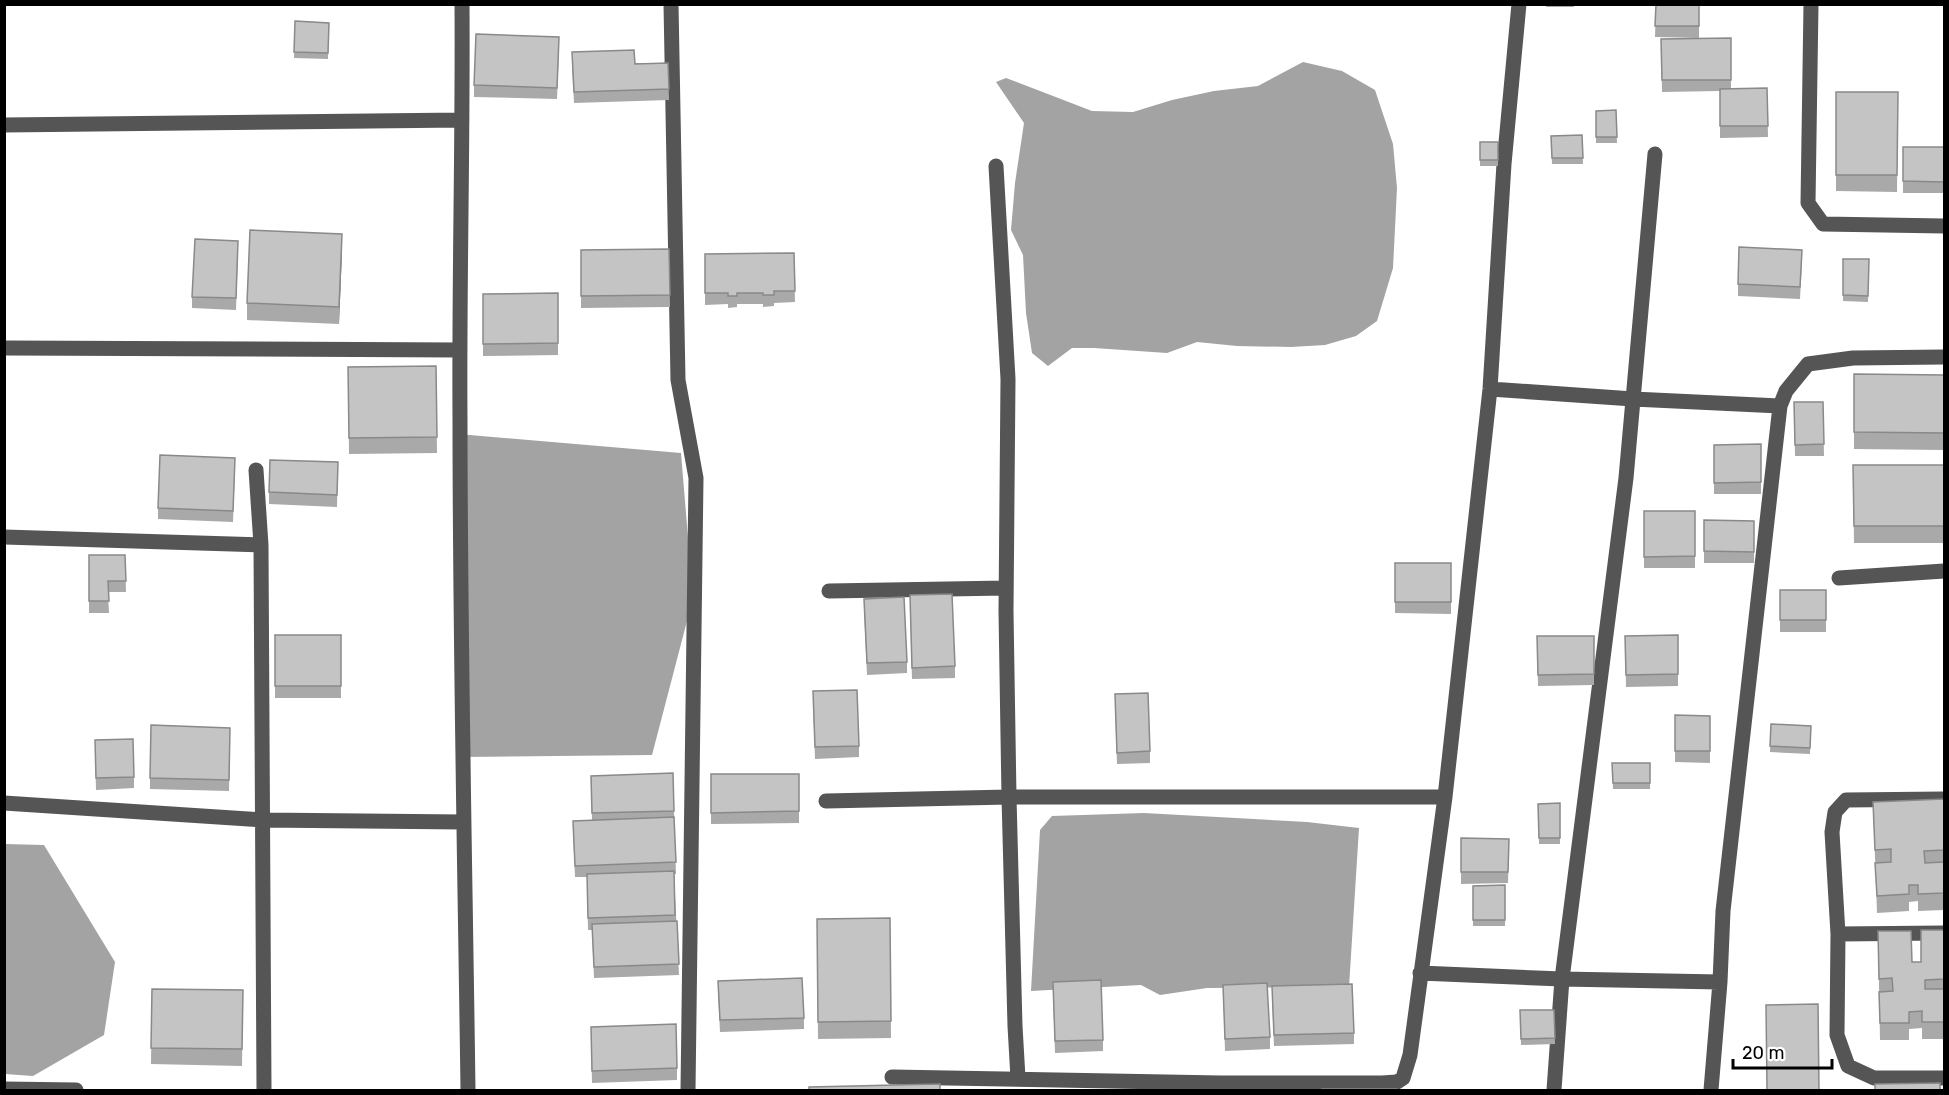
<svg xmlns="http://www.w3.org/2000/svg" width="1949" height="1095" font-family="Rubik,sans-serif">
  <rect width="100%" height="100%" fill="#fff"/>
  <path fill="#a3a3a3" d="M1303 62 1342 71 1375 90 1393 144 1397 188 1393 268 1377 321 1356 336 1325 345 1291 347 1237 346 1197 342 1167 353 1094 348H1072L1048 366 1032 353 1026 313 1023 255 1011 230 1015 183 1024 123 996 82 1006 78 1092 111 1133 112 1172 100 1214 91 1258 86Z
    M458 434 681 453 693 598 652 755 462 757Z
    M1144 813 1307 822 1359 828 1349 987 1207 988 1160 995 1141 985 1031 991 1040 830 1052 816Z
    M5 844 44 845 115 962 104 1035 33 1076 5 1074Z"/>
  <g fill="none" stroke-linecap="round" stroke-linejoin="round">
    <path stroke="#555" stroke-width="15" d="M462 4C463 143 459 281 460 419 460 643 465 867 468 1090
      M671 4 678 380 696 478 688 1090
      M1811 4 1808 203 1823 224 1944 226
      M4 125 462 120
      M996 166 1008 379 1006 611 1009 797 1015 1026 1018 1078
      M4 348 460 350
      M1490 389 1633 399 1780 406
      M256 470 261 545 264 1090
      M4 537 261 545
      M1839 578 1944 571
      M829 591 1006 588
      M1944 799 1846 800 1835 812 1832 832 1838 934 1837 1035 1848 1066 1874 1078H1944
      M826 801 1009 797H1445
      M4 803 262 820 463 822
      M1838 934 1944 933
      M1420 973 1562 979 1720 982
      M892 1077 1221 1083H1382L1397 1082 1403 1078 1410 1055 1445 797 1490 389 1504 164 1519 4
      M4 1089 76 1090
      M1554 1090 1562 979 1626 478 1655 154
      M1711 1090 1720 982 1723 911 1780 406 1786 391 1808 364 1853 358 1944 357"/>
  </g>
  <path fill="#a9a9a9" d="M1546 4H1574V7H1546Z
    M1656 4H1699V38L1655 37Z
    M295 21 329 23 328 59 294 58Z
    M1731 38V88H1767L1768 137 1720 138V91L1662 92 1661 39Z
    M559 48 557 99 474 97V85Z
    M572 63H668L669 100 574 103Z
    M1836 92H1898L1897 192 1836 191Z
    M1616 110 1617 143H1596V111Z
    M1582 135 1583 164H1552L1551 136Z
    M1480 142H1498V166H1480Z
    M1903 147H1944V193H1903Z
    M669 249 670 307 581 308V250Z
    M342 251 339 324 247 320V303Z
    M238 252 236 310 192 308V297Z
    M794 253 795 302 774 303V306L763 307V304H737V307L728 308V304L705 305V254Z
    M1843 259H1869L1868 302 1843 301Z
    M1802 261 1800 299 1738 296V284Z
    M558 293V355L483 356V294Z
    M436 366 437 453 349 454 348 367Z
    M1854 374 1944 375V450L1854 449Z
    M1794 402H1823L1824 456H1795Z
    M1761 444V494H1714V445Z
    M338 462 337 507 269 504V492Z
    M1853 465H1944V543H1854Z
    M235 470 233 522 158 519V508Z
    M1644 511H1695V568H1644Z
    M1704 520 1754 521V563H1704Z
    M89 555H125L126 592H108L109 613H89Z
    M1395 563H1451V614L1395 613Z
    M1780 590H1826V632H1780Z
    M910 607 955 666V678L912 679Z
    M864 610 907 662V673L867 675Z
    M275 635H341V698H275Z
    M1678 635V686L1626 687 1625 636Z
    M1537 636H1594V685L1538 686Z
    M813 703 859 746V757L815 759Z
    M1115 705 1150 751V763L1117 764Z
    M1675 715 1710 716V763L1675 762Z
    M1771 724 1811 726 1810 754 1770 752Z
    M230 739 229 791 150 789V778Z
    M95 751 134 777V788L96 790Z
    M1612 763H1650V789H1613Z
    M711 774H799V823L711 824Z
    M591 776 674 811 676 874H674L679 975 594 978 592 930H588L587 877H575L573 832 592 820Z
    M1944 799V910L1918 911V901L1909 902V911L1877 913 1873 802Z
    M1560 803V844H1539L1538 804Z
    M1461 838 1509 839 1508 883 1461 884Z
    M1505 885V926H1473V886Z
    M890 918 891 1038 818 1039 817 919Z
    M1944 930V1039H1922V1028L1909 1029V1040H1880L1878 931 1912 962H1921Z
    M1223 985 1270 1037V1049L1225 1051Z
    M152 989 243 990 242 1066 151 1064Z
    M718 992 804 1018V1029L720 1032Z
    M1053 993 1103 1040V1051L1055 1053Z
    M1272 998 1354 1033V1044L1274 1046Z
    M1520 1010H1554L1555 1044 1521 1045Z
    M591 1038 677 1068V1080L592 1083Z"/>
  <path fill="#898989" d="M342 234V251L339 324V307Z"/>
  <path fill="#c4c4c4" stroke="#898989" stroke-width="1.5" d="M1656 4H1699V26H1655Z
    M295 21 329 23 328 53 294 52Z
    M476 34 559 37 557 88 474 85Z
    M1731 38V80H1662L1661 39Z
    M634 50 635 64 668 63 669 89 574 92 572 52Z
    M1767 88 1768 126H1720V89Z
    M1836 92H1898L1897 175H1836Z
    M1616 110 1617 137H1596V111Z
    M1582 135 1583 158H1552L1551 136Z
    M1480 142H1498V160H1480Z
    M1903 147H1944V182L1903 181Z
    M250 230 342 234 339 307 247 303Z
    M195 239 238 241 236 298 192 297Z
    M1739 247 1802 250 1800 287 1738 284Z
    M669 249 670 295 581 296V250Z
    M794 253 795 291H774V295H763V293H737V296H728V293H705V254Z
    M1843 259H1869L1868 296 1843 295Z
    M558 293V343L483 344V294Z
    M436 366 437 437 349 438 348 367Z
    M1854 374 1944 375V433L1854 432Z
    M1794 402H1823L1824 444 1795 445Z
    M1761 444V482L1714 483V445Z
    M160 455 235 458 233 511 158 508Z
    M270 460 338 462 337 495 269 492Z
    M1853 465H1944V526H1854Z
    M1644 511H1695V556L1644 557Z
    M1704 520 1754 521V552L1704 551Z
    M89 555H125L126 581H108L109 601H89Z
    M1395 563H1451V602H1395Z
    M1780 590H1826V620H1780Z
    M952 594 955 666 912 668 910 595Z
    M904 597 907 662 867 663 864 599Z
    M275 635H341V686H275Z
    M1678 635V674L1626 675 1625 636Z
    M1537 636H1594V674L1538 675Z
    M857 690 859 746 815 747 813 691Z
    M1148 693 1150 751 1117 753 1115 694Z
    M1675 715 1710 716V751H1675Z
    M1771 724 1811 726 1810 748 1770 746Z
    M151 725 230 728 229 780 150 778Z
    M133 739 134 777 96 778 95 740Z
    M1612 763H1650V783H1613Z
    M673 773 674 811 592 813 591 776Z
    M711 774H799V811L711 813Z
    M1944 799V850L1924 851 1925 863 1944 862V893L1918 894V885H1909V894L1877 896 1875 863 1891 862V849L1875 850 1873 802Z
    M1560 803V838H1539L1538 804Z
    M674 817 676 862 575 866 573 821Z
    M1461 838 1509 839 1508 872H1461Z
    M674 871 675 915 588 918 587 874Z
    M1505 885V920H1473V886Z
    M890 918 891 1021 818 1022 817 919Z
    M677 921 679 964 594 967 592 924Z
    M1921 930H1944V979L1925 980V989H1944V1022H1922V1011L1909 1012V1023H1880L1879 992 1893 991 1892 978 1879 979 1878 931H1911L1912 962H1921Z
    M802 978 804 1018 720 1020 718 981Z
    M1101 980 1103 1040 1055 1041 1053 982Z
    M1267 983 1270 1037 1225 1039 1223 985Z
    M1352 984 1354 1033 1274 1035 1272 986Z
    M152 989 243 990 242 1049 151 1048Z
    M1818 1004 1819 1090H1767L1766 1005Z
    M1520 1010H1554L1555 1038 1521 1039Z
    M676 1024 677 1068 592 1071 591 1027Z
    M1940 1083V1090H1875V1084Z
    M940 1084V1090H809V1087Z
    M1322 1089H1397V1090H1322Z"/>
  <rect width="1949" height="1095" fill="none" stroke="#000000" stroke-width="12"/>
  <path d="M1733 1059v9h99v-9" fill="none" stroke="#000000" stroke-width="3"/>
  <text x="1742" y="1059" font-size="18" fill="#000000" stroke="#ffffff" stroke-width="4.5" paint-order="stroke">20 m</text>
</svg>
